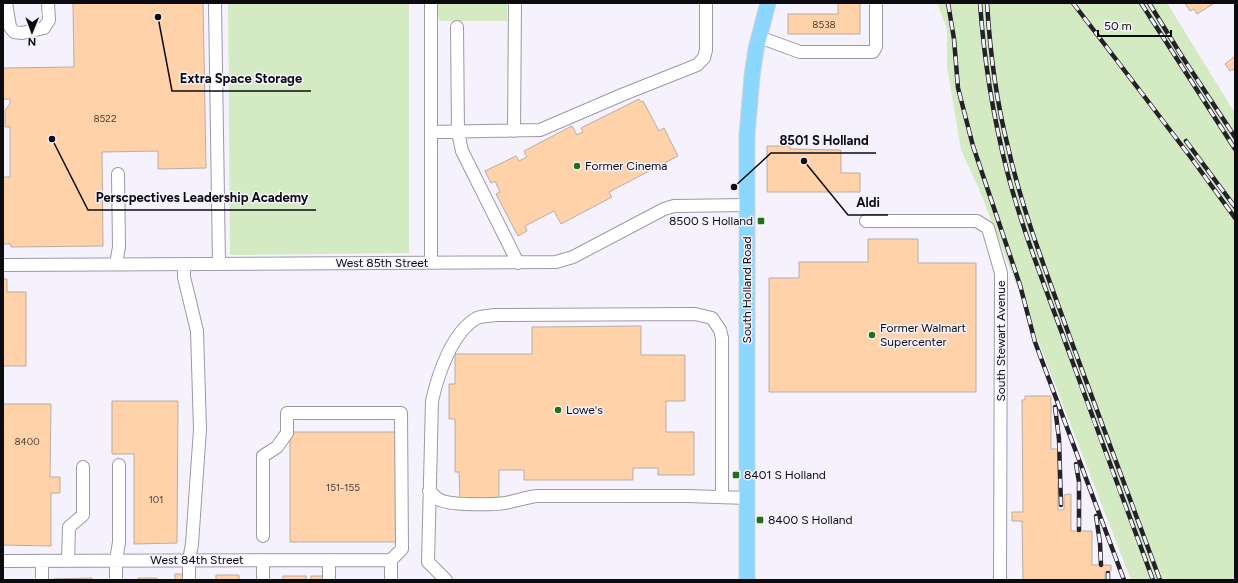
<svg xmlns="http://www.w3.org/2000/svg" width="1238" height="583" font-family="Figtree,sans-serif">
  <rect width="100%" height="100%" fill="#f5f2fe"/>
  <path fill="#d3eac3" d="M228 3H409V253L230 255Z
    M437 3H507V21H440L437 13Z
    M937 3H1167L1235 113V580H1131L979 189 961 150 947 67V29Z"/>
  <path fill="#ffd2a9" stroke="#b9aea3" d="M73 3H203L206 168 158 169V151L102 152 103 246 11 247V244H3V177H10V127H5V110L10 104V99H3V68L74 67Z
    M838 3H860V34H788V14H838Z
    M1185 3H1213V4L1197 14 1194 9 1190 11Z
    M1235 56V72L1233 69 1230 71 1225 64Z
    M639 99 641 102 643 101 659 131 664 128 678 156 609 192 612 197 561 224 554 211 525 226 527 231 518 236 496 194 500 192 495 181 491 183 485 171 516 156 519 161 527 157 524 151 572 126 577 135 583 132 581 128Z
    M767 146H790V149L841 150V173H860V192H767Z
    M868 239H918V263H976V392H769V278H799V262H868Z
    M3 279H7V292H26V366H3Z
    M641 326V355H685V401H666V432H694V475H658V468H633V480H524V470H499V498H460L459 472H455V419H449V384H455V354H532V327Z
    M1025 396H1051V449H1058V510H1064V495L1071 494V531H1092V565H1111V571L1105 572V580H1023L1022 521H1012V512H1023L1022 400H1025Z
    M112 401H178L177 543 134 544V454H112Z
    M3 404H51L50 477H60V493H51V546L3 545Z
    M290 432H396V542H290Z
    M175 574H185V580H175Z
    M216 575H239V580H216Z
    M283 576H306V580H283Z
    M311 576H323V580H311Z
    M92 578V580H53V579Z
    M138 578H157V580H138Z"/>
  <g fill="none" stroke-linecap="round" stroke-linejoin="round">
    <defs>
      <path id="minor" d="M6 3 10 27 14 32 22 33 44 28 49 20 48 3
        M215 3 219 264
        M431 3V263
        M457 27 458 132 462 151 518 263
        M759 37 800 52H873L876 47V3
        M514 131 515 3
        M431 132 540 130 624 94 697 65 704 58 706 50V3
        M866 221H977L988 228 1001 273 1000 580
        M116 264 119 247 118 174
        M184 264V277L197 331 200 429 192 544 189 560V580
        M3 265 556 262 573 257 664 209 674 206 747 205
        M429 491C432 493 435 497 438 499 449 506 497 505 510 502 519 500 528 497 537 496H687L747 498
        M263 536V456L277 447 287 433V413H401L402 549 391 560
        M263 560V580
        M329 560V580
        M391 560V580
        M3 561 391 560
        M42 561V580
        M68 561 69 527 83 515V467
        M116 580V561L119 542V465
        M446 580 428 562 432 401C438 374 452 332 477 318 482 316 489 316 495 315L695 314 712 318 720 330 722 338V497"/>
      <path id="major" d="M747 580V135L752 76 756 49 768 3"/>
    </defs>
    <use href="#minor" stroke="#9c99a6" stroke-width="14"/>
    <use href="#major" stroke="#d3d3d4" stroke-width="17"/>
    <use href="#minor" stroke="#fff" stroke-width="12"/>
    <use href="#major" stroke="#8cd7fd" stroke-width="15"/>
    <defs>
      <path id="rail" d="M948 3 954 39 958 88 973 146 1020 285 1035 342 1124 580
        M980 3C984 60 993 116 1007 171 1023 233 1048 294 1070 355 1097 430 1125 505 1153 580
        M987 3C990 52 996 100 1008 147 1023 214 1049 279 1072 343 1101 422 1131 501 1160 580
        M1073 3 1192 159 1235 218
        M1141 3 1235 149
        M1149 3 1183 58 1235 137
        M1186 141 1235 207
        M1055 407 1059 439 1061 505
        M1076 464 1079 482V530
        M1096 516 1100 543 1101 565
        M1108 580V573"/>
    </defs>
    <use href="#rail" stroke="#242228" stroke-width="4.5"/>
    <use href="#rail" stroke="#f5f2fe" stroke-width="3" stroke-dasharray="9" stroke-linecap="butt"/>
  </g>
  <g fill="#247115" stroke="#f5f2fe" stroke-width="1.5">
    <circle cx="577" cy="166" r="4"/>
    <rect x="757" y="217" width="8" height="8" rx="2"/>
    <circle cx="872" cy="335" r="4"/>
    <circle cx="558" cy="410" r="4"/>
    <rect x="732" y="471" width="8" height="8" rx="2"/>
    <rect x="756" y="516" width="8" height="8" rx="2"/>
  </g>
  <g text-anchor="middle" stroke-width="3" stroke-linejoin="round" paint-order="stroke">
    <g font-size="10" fill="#493d36">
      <text x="824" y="28">8538</text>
      <text x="105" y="122">8522</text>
      <text x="27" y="445">8400</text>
      <text x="343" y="491">151-155</text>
      <text x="156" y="503">101</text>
    </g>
    <g font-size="12" fill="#0c0b10" stroke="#f5f2fe" text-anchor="start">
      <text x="585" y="170">Former Cinema</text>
      <text x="753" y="225" text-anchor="end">8500 S Holland</text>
      <text x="880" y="332">Former Walmart<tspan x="880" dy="14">Supercenter</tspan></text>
      <text x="566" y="414">Lowe's</text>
      <text x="744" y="479">8401 S Holland</text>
      <text x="768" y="524">8400 S Holland</text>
    </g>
    <g font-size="12" fill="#0c0b10" stroke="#f5f2fe">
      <text x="382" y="267">West 85th Street</text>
      <text transform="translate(747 290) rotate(-90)" y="4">South Holland Road</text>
      <text transform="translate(1001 341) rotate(-90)" y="4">South Stewart Avenue</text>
      <text x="197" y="564">West 84th Street</text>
    </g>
  </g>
  <path fill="none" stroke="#0c0b10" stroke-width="1.5" d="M158 17L172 91H311M734 187L771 153H876M52 139L88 210H316M804 161L848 215H888"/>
  <g fill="#0c0b10" stroke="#f5f2fe" stroke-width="1.5">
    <circle cx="158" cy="17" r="4"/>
    <circle cx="734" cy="187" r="4"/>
    <circle cx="52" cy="139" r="4"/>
    <circle cx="804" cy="161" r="4"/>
  </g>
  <g font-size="13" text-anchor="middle" font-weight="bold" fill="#0c0b10" stroke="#f5f2fe" stroke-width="3" stroke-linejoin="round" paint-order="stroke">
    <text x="241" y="83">Extra Space Storage</text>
    <text x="824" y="145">8501 S Holland</text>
    <text x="202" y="202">Perscpectives Leadership Academy</text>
    <text x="868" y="207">Aldi</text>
  </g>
  <rect width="1238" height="583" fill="none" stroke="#0c0b10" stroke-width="8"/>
  <g transform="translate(32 32) rotate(181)" stroke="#f5f2fe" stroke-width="3" paint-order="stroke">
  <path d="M0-3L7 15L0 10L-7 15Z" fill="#0c0b10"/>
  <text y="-6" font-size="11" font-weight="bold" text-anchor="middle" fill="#0c0b10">N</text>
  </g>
  <path d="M1098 30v6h73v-6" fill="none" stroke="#0c0b10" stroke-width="2"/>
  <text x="1104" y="30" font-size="12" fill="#0c0b10" stroke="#f5f2fe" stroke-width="3" paint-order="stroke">50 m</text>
</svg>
